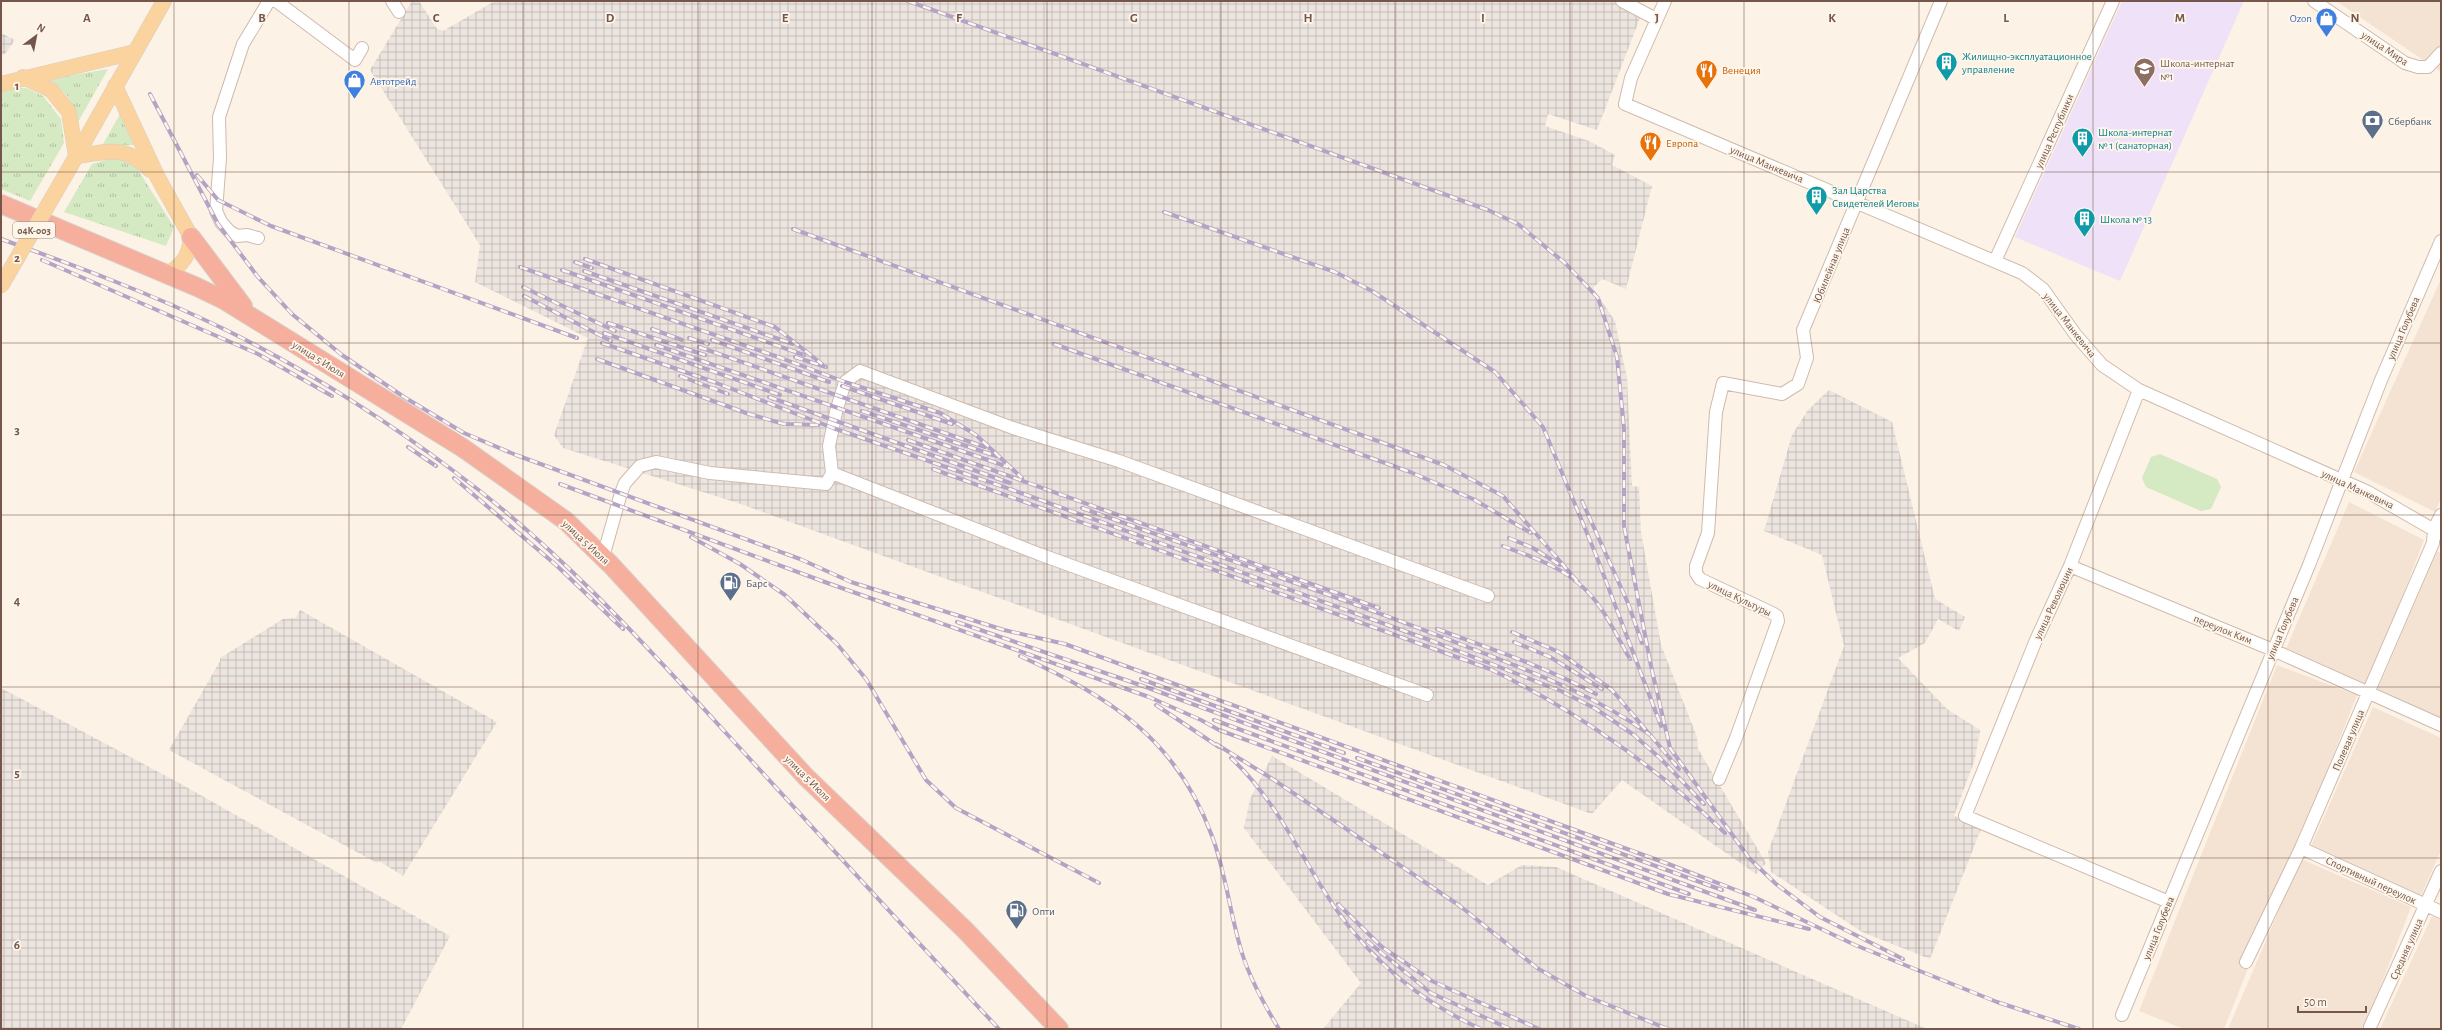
<svg xmlns="http://www.w3.org/2000/svg" width="2442" height="1030" font-family="'Alegreya Sans',sans-serif">
  <defs>
    <pattern id="industrial-grid" width="8" height="8" patternUnits="userSpaceOnUse"><rect width="8" height="8" fill="#ece4df"/><path d="M0 4h8M4 0v8" fill="none" stroke="#c4bcb7"/></pattern>
    <pattern id="grass-tufts" width="24" height="20" patternUnits="userSpaceOnUse"><rect width="24" height="20" fill="#d5e9c3"/><path d="M3 7l-1-3M5 7V3M7 7l1-3M15 17l-1-3M17 17v-4M19 17l1-3" fill="none" stroke="#b1c0a0"/></pattern>
  </defs>
  <rect width="100%" height="100%" fill="#fcf2e5"/>
  <path fill="#f4e3d3" d="M2336 1H2441V72Z
    M2441 279V498L2435 512 2354 472Z
    M2349 502 2424 540 2368 685 2285 651Z
    M2437 551 2441 553V719L2378 689Z
    M2277 665 2357 695 2224 1029H2184L2139 1011Z
    M2373 707 2441 738V850L2420 898 2311 846Z
    M2301 859 2411 907 2364 1029H2228Z
    M2432 916 2441 920V1029H2380Z"/>
  <path fill="url(#industrial-grid)" d="M412 1H419L437 29 443 31 495 1H1635L1645 5 1597 130 1548 114 1545 126 1589 141 1615 155 1612 165 1652 186 1626 289 1602 279 1593 288 1615 321 1627 378 1632 486 1639 487 1641 532 1661 645 1697 737 1698 749 1766 863 1756 874 1622 780 1592 814 741 504 563 448 554 435 588 338 475 282 480 245 370 70Z
    M1 33 15 40 5 54 1 55Z
    M1829 390 1892 422 1935 599 1965 617 1959 631 1938 619 1925 643 1898 658 1947 709 1980 730 1975 759 1954 816 1965 819 1981 829 1930 959 1862 932 1771 872 1768 852 1844 646 1822 555 1764 531 1792 435 1808 410Z
    M300 610 497 722 403 876 379 861 377 863 169 750 220 661V658L283 619 296 618Z
    M1 688 181 784 450 936 401 1029H1Z
    M1272 756 1488 885 1522 865 1556 867 1927 1029H2048H1323L1361 983 1244 828 1250 799Z"/>
  <path fill="#efe1f8" d="M2122 1H2244L2120 281 2015 237Z"/>
  <path fill="url(#grass-tufts)" d="M108 69 78 122C71 97 67 91 44 80Z
    M8 88H26L43 96 61 119 64 143 30 201 1 189V90Z
    M120 114 134 145 102 146Z
    M116 157 135 165 174 227 166 246 64 212 92 164Z"/>
  <path fill="#d5e9c3" d="M2160 454 2217 479 2221 487 2211 509 2201 511 2146 487 2142 478 2151 457Z"/>
  <g fill="none" stroke-linecap="round" stroke-linejoin="round">
    <defs>
      <path id="minor" d="M276 1 355 60 362 48
        M392 1 399 12
        M1622 1 1656 19
        M1665 1 1631 78 1625 104 2022 273 2043 289 2075 334 2102 365 2139 390 2368 492 2441 534
        M2314 1 2405 63 2418 67H2428L2441 53
        M258 238 247 235 237 236 229 231 221 222 216 211 220 158 219 117 243 44 269 1
        M1995 261 2113 1
        M2139 390 2070 566 2036 640 1965 816 2169 902
        M832 473 829 446 836 412 845 382 860 371 1013 428 1119 461 1488 596
        M603 557 621 493 625 483 640 466 656 462 710 473 826 484 832 473 1039 554 1427 695
        M2070 566 2273 650 2441 725
        M1719 779 1736 738 1778 621 1777 616 1772 613 1700 579 1696 573V566L1708 533 1716 412 1723 383 1782 394 1798 384 1807 358 1803 330 1941 1
        M2301 848 2441 912
        M2246 962 2301 848 2433 543 2434 529 2441 515
        M2122 1015 2309 565 2381 380 2441 241
        M2370 1027 2441 871"/>
      <path id="major" d="M23 77 51 90 69 112 76 156
        M1 84 135 52
        M115 86 158 178 191 237C190 255 182 266 167 274
        M76 156C108 152 125 144 150 170
        M66 174 164 1"/>
      <path id="highway" d="M1 204 197 287 224 300 463 448 566 521 611 565 806 777 965 930 1059 1029
        M191 237 243 306"/>
    </defs>
    <use href="#minor" stroke="#cfbbae" stroke-width="14"/>
    <use href="#major" stroke="#d8d0cc" stroke-width="16"/>
    <use href="#highway" stroke="#d8d0cc" stroke-width="20"/>
    <use href="#minor" stroke="#fff" stroke-width="12"/>
    <use href="#major" stroke="#fad39e" stroke-width="15"/>
    <use href="#highway" stroke="#f6af9c" stroke-width="18"/>
    <defs>
      <path id="rail" d="M908 1 1488 210 1518 224 1566 264 1598 298 1617 357 1624 429V526L1651 666 1670 748 1749 858 1776 884 1820 917 1903 959
        M150 94 218 224 258 277 292 314 342 355 404 397 464 433 516 455 800 559 851 582 1004 630 1065 644 1671 865 1754 897 1855 945 1997 1002 2079 1029
        M197 175 218 200 271 226 577 338
        M1164 212 1335 272 1372 291 1495 372 1543 427 1596 555 1661 726
        M793 229 1444 465 1503 496 1578 582
        M1 239C76 266 152 294 224 329 305 369 383 418 455 472 557 547 641 640 726 733 817 832 907 931 999 1029
        M585 259 775 327 822 364
        M42 260 258 354 332 396
        M575 262 592 268
        M520 267 781 358 845 382 940 413 976 435 1022 478
        M562 270 804 355
        M584 271 793 344
        M523 287 615 331
        M524 296 611 341
        M608 323 705 355
        M652 329 682 340
        M604 333 780 395
        M689 338 708 344
        M712 340 829 382
        M602 343 714 382 833 428 1021 493 1435 642 1561 691 1596 709 1634 735 1661 759 1704 804
        M1054 344 1410 472 1473 499 1531 533
        M656 345 1008 467
        M699 347 985 447
        M795 357 826 367
        M597 359 749 414 784 424 818 425
        M680 376 728 394
        M842 386 952 424
        M769 397 1010 483
        M862 411 996 456
        M908 440 1379 608
        M408 447 436 466
        M933 469 1490 669C1575 710 1657 767 1725 833
        M454 478 556 565 623 629
        M560 484 822 581 1149 697 1201 720 1219 730 1668 894 1809 929
        M1582 501 1628 603 1642 643
        M1082 508C1210 554 1339 596 1465 646 1529 671 1594 694 1650 735
        M691 537 740 564 785 595 837 644 866 679 926 780 956 808 1099 883
        M1509 538 1533 548 1560 565
        M1503 546C1527 555 1559 566 1578 583 1602 602 1615 633 1630 659
        M957 622 1143 686 1755 910
        M1437 629C1491 649 1546 667 1596 694
        M1512 632 1559 652 1612 690 1679 769
        M1514 642 1550 657 1602 689
        M1020 656C1111 698 1176 738 1212 836 1226 873 1230 915 1242 953 1250 979 1265 1006 1279 1029
        M1141 679 1344 753
        M1156 705 1219 747
        M1214 720 1689 894
        M1216 744 1271 778 1460 906 1537 968 1586 996 1668 1029
        M1231 758C1269 793 1294 842 1321 886 1360 951 1412 998 1481 1029
        M1357 758 1722 890
        M1338 904 1382 947 1432 981 1539 1029
        M1367 941 1431 993 1510 1029"/>
    </defs>
    <use href="#rail" stroke="#b4a3c5" stroke-width="4"/>
    <use href="#rail" stroke="#fff6eb" stroke-width="2.5" stroke-dasharray="8" stroke-linecap="butt"/>
    <defs>
      <path id="major-bridge" d="M1 286 66 174"/>
    </defs>
    <use href="#major-bridge" stroke="#d8d0cc" stroke-width="16" stroke-linecap="butt"/>
    <use href="#major-bridge" stroke="#fad39e" stroke-width="15"/>
  </g>
  <path fill="none" stroke="#74574a" stroke-width="1" stroke-opacity="0.55" d="M174 1V1029M349 1V1029M523 1V1029M698 1V1029M872 1V1029M1047 1V1029M1221 1V1029M1395 1V1029M1570 1V1029M1744 1V1029M1919 1V1029M2093 1V1029M2268 1V1029M1 172H2441M1 343H2441M1 515H2441M1 687H2441M1 858H2441"/>
  <defs>
    <symbol id="shop-pin" viewBox="-11 -11 22 30"><path d="M0 17L-7.5 6A9.5 9.5 0 1 1 7.5 6Z" fill="#3f7fe0" stroke="#fff6eb"/><path d="M-5-2.5h2.3a2.7 3.5 0 0 1 5.4 0H5L5.5 6h-11ZM-1.5-2.5h3a1.5 2.3 0 0 0-3 0Z" fill="#fff"/></symbol>
    <symbol id="building-pin" viewBox="-11 -11 22 30"><path d="M0 17L-7.5 6A9.5 9.5 0 1 1 7.5 6Z" fill="#0f9aa8" stroke="#fff6eb"/><path d="M-4-6H4V6H1V3H-1V6H-4ZM-2.5-4.3h1.7v1.8h-1.7ZM.8-4.3h1.7v1.8H.8ZM-2.5-1h1.7V.8h-1.7ZM.8-1h1.7V.8H.8Z" fill="#fff"/></symbol>
    <symbol id="school-pin" viewBox="-11 -11 22 30"><path d="M0 17L-7.5 6A9.5 9.5 0 1 1 7.5 6Z" fill="#8d6e63" stroke="#fff6eb"/><path d="M0-5L7-2L0 1L-7-2ZM-4 1L0 2.5L4 1V4Q0 6-4 4Z" fill="#fff"/></symbol>
    <symbol id="restaurant-pin" viewBox="-11 -11 22 30"><path d="M0 17L-7.5 6A9.5 9.5 0 1 1 7.5 6Z" fill="#e8710a" stroke="#fff6eb"/><path d="M-5-6h1v4h1v-4h1v4h1v-4h1v5L-1.5 .5V6h-2V.5L-5-1ZM5-6V6H3V1.5H1.5Q1.5-4 5-6Z" fill="#fff"/></symbol>
    <symbol id="bank-pin" viewBox="-11 -11 22 30"><path d="M0 17L-7.5 6A9.5 9.5 0 1 1 7.5 6Z" fill="#5c6f8a" stroke="#fff6eb"/><path d="M-6-4H6V4H-6ZM0-2.3a2.3 2.3 0 1 0 0 4.6a2.3 2.3 0 1 0 0-4.6Z" fill="#fff"/></symbol>
    <symbol id="fuel-pin" viewBox="-11 -11 22 30"><path d="M0 17L-7.5 6A9.5 9.5 0 1 1 7.5 6Z" fill="#5c6f8a" stroke="#fff6eb"/><path d="M-5.5-6h7V0h2V4h1.3V-2.5L3-4.5l.8-.8L6-3V5H2.5V1h-1V6h-7ZM-4.2-4.7v3.2H.2V-4.7Z" fill="#fff"/></symbol>
  </defs>
  <g fill-rule="evenodd">
    <use href="#shop-pin" x="2314" y="6" width="25" height="34"/>
    <use href="#building-pin" x="1934" y="50" width="25" height="34"/>
    <use href="#school-pin" x="2132" y="56" width="25" height="34"/>
    <use href="#restaurant-pin" x="1694" y="58" width="25" height="34"/>
    <use href="#shop-pin" x="342" y="68" width="25" height="34"/>
    <use href="#bank-pin" x="2360" y="108" width="25" height="34"/>
    <use href="#building-pin" x="2070" y="126" width="25" height="34"/>
    <use href="#restaurant-pin" x="1638" y="130" width="25" height="34"/>
    <use href="#building-pin" x="1804" y="184" width="25" height="34"/>
    <use href="#building-pin" x="2072" y="206" width="25" height="34"/>
    <use href="#fuel-pin" x="718" y="570" width="25" height="34"/>
    <use href="#fuel-pin" x="1004" y="898" width="25" height="34"/>
  </g>
  <g text-anchor="middle" stroke-width="3.5" stroke-linejoin="round" paint-order="stroke">
    <rect fill="#fff6eb" stroke="#9e877a" stroke-width="1" x="13" y="222" width="42" height="16" rx="3"/>
    <g font-size="10" font-weight="bold" fill="#74574a">
      <text x="34" y="234">04К-003</text>
    </g>
    <g font-size="11" fill="#366cbe" stroke="#fff6eb" text-anchor="end">
      <text x="2312" y="22">Ozon</text>
      <text x="370" y="85" text-anchor="start">Автотрейд</text>
    </g>
    <g font-size="11" fill="#74574a" stroke="#fff6eb">
      <text transform="translate(2385 48) rotate(33)" y="4">улица Мира</text>
      <text transform="translate(2054 131) rotate(-66)" y="4">улица Республики</text>
      <text transform="translate(1767 164) rotate(23)" y="4">улица Манкевича</text>
      <text transform="translate(1831 265) rotate(-68)" y="4">Юбилейная улица</text>
      <text transform="translate(2070 325) rotate(52)" y="4">улица Манкевича</text>
      <text transform="translate(2403 328) rotate(-67)" y="4">улица Голубева</text>
      <text transform="translate(319 359) rotate(32)" y="4">улица 5 Июля</text>
      <text transform="translate(2358 489) rotate(25)" y="4">улица Манкевича</text>
      <text transform="translate(586 542) rotate(43)" y="4">улица 5 Июля</text>
      <text transform="translate(1740 598) rotate(26)" y="4">улица Культуры</text>
      <text transform="translate(2053 603) rotate(-65)" y="4">улица Революции</text>
      <text transform="translate(2282 628) rotate(-67)" y="4">улица Голубева</text>
      <text transform="translate(2223 629) rotate(22)" y="4">переулок Ким</text>
      <text transform="translate(2348 740) rotate(-67)" y="4">Полевая улица</text>
      <text transform="translate(808 778) rotate(45)" y="4">улица 5 Июля</text>
      <text transform="translate(2371 880) rotate(25)" y="4">Спортивный переулок</text>
      <text transform="translate(2158 928) rotate(-68)" y="4">улица Голубева</text>
      <text transform="translate(2406 949) rotate(-66)" y="4">Средняя улица</text>
    </g>
    <g font-size="11" fill="#0d838f" stroke="#fff6eb" text-anchor="start">
      <text x="1962" y="60">Жилищно-эксплуатационное<tspan x="1962" dy="13">управление</tspan></text>
      <text x="2098" y="136">Школа-интернат<tspan x="2098" dy="13">№ 1 (санаторная)</tspan></text>
      <text x="1832" y="194">Зал Царства<tspan x="1832" dy="13">Свидетелей Иеговы</tspan></text>
      <text x="2100" y="223">Школа № 13</text>
    </g>
    <g font-size="11" fill="#785e54" stroke="#fff6eb" text-anchor="start">
      <text x="2160" y="67">Школа-интернат<tspan x="2160" dy="13">№1</tspan></text>
    </g>
    <g font-size="11" fill="#c56008" stroke="#fff6eb" text-anchor="start">
      <text x="1722" y="74">Венеция</text>
      <text x="1666" y="147">Европа</text>
    </g>
    <g font-size="11" fill="#4e5e75" stroke="#fff6eb" text-anchor="start">
      <text x="2388" y="125">Сбербанк</text>
      <text x="746" y="587">Барс</text>
      <text x="1032" y="915">Опти</text>
    </g>
  </g>
  <g font-size="13" text-anchor="middle" font-weight="bold" fill="#74574a" stroke="#fff6eb" stroke-width="3.5" stroke-linejoin="round" paint-order="stroke">
    <text x="87" y="22">A</text>
    <text x="262" y="22">B</text>
    <text x="436" y="22">C</text>
    <text x="610" y="22">D</text>
    <text x="785" y="22">E</text>
    <text x="959" y="22">F</text>
    <text x="1134" y="22">G</text>
    <text x="1308" y="22">H</text>
    <text x="1483" y="22">I</text>
    <text x="1657" y="22">J</text>
    <text x="1832" y="22">K</text>
    <text x="2006" y="22">L</text>
    <text x="2180" y="22">M</text>
    <text x="2355" y="22">N</text>
    <text x="17" y="90">1</text>
    <text x="17" y="262">2</text>
    <text x="17" y="434">3</text>
    <text x="17" y="605">4</text>
    <text x="17" y="777">5</text>
    <text x="17" y="949">6</text>
  </g>
  <rect width="2442" height="1030" fill="none" stroke="#74574a" stroke-width="4"/>
  <g transform="translate(36 36) rotate(32)" stroke="#fff6eb" stroke-width="3" paint-order="stroke">
  <path d="M0-3L7 15L0 10L-7 15Z" fill="#74574a"/>
  <text y="-6" font-size="11" font-weight="bold" text-anchor="middle" fill="#74574a">N</text>
  </g>
  <path d="M2298 1006v6h68v-6" fill="none" stroke="#74574a" stroke-width="2"/>
  <text x="2304" y="1006" font-size="12" fill="#74574a" stroke="#fff6eb" stroke-width="3" paint-order="stroke">50 m</text>
</svg>
